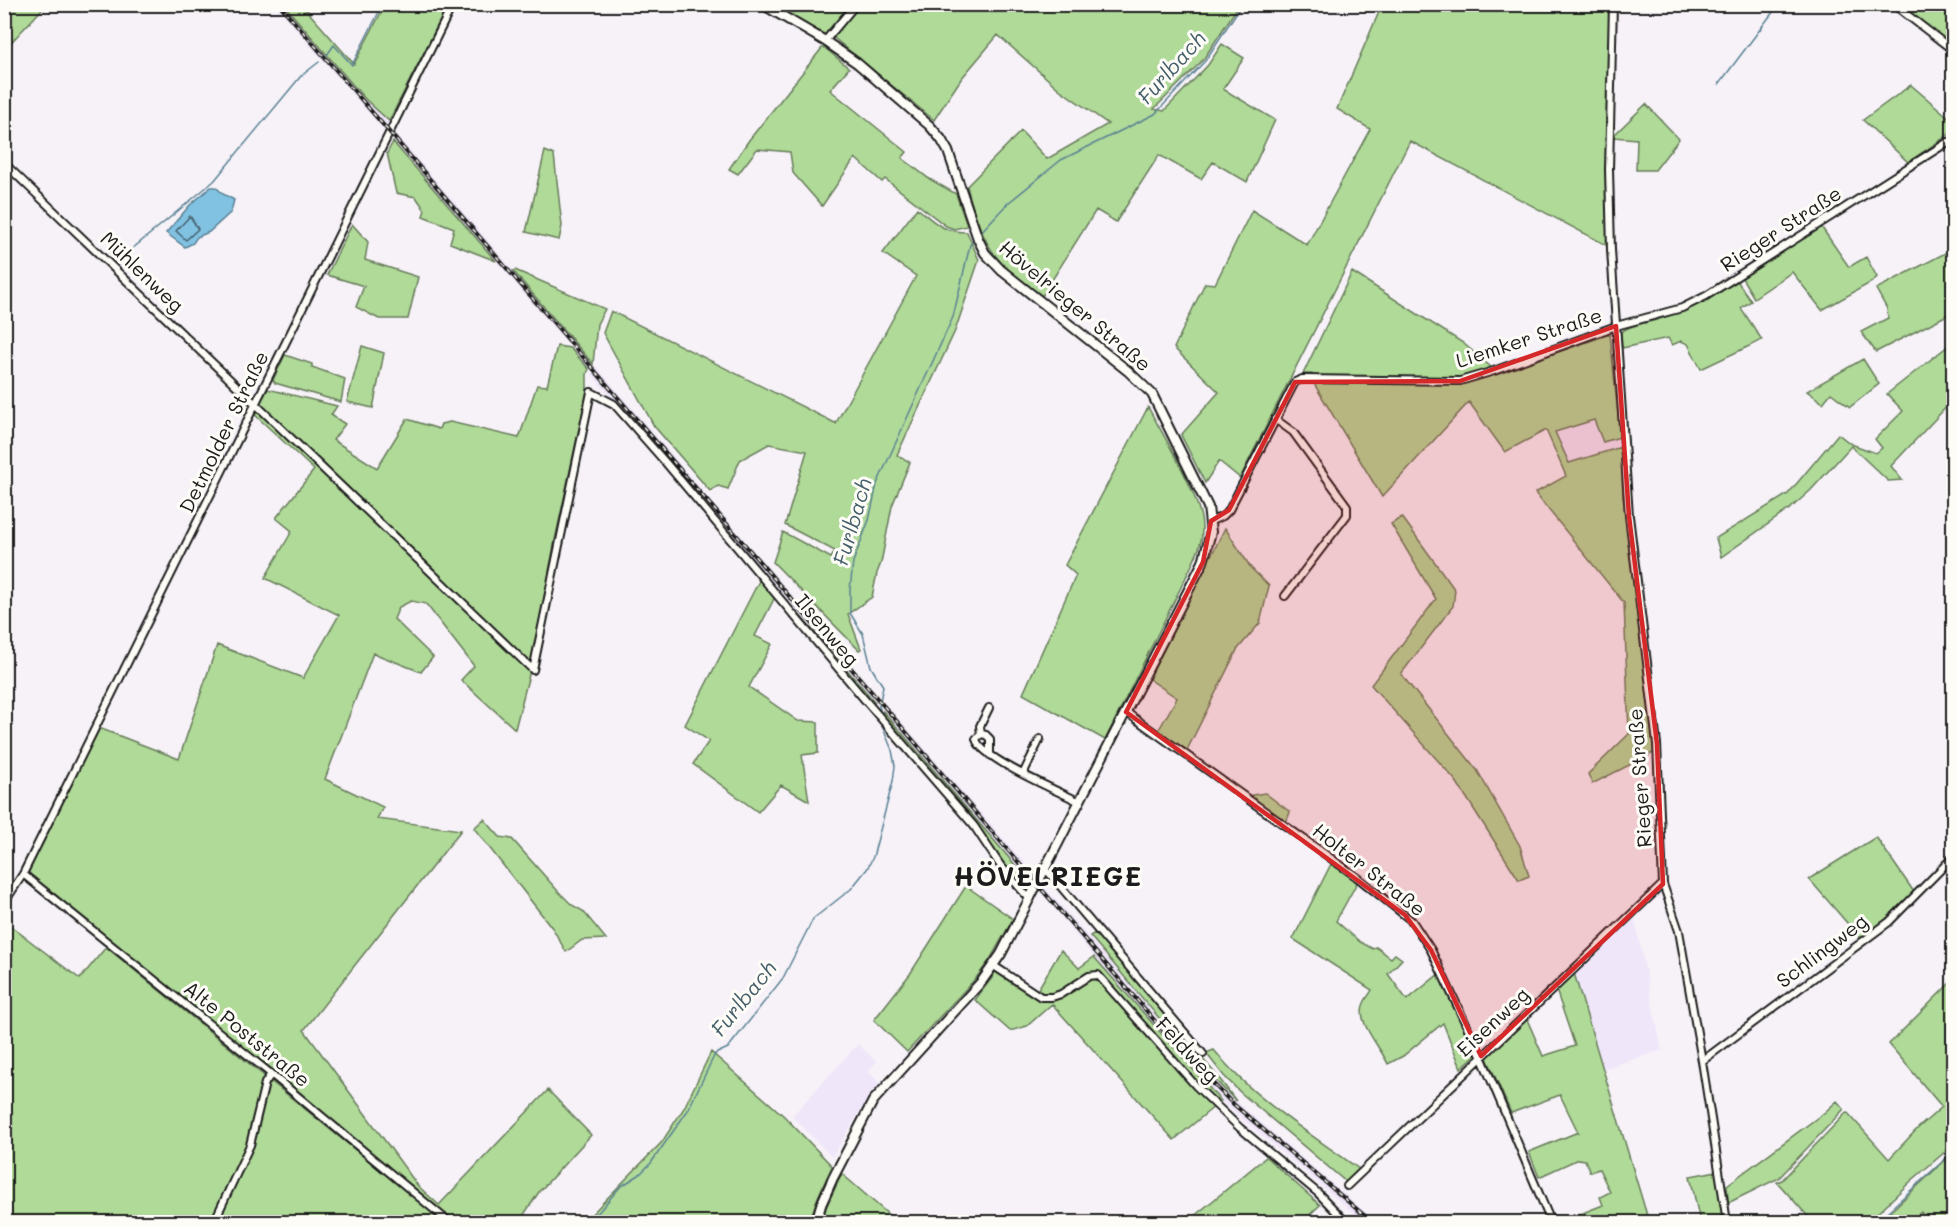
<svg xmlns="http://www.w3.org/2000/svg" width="1958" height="1227" font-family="Mali,sans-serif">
  <rect width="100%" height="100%" fill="#f7f2f8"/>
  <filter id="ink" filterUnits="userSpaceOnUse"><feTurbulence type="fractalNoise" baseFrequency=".0167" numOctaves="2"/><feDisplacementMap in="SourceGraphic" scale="12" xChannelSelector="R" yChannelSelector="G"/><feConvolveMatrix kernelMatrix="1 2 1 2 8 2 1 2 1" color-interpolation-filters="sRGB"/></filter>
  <g filter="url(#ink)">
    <path fill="#f0e6f9" d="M275 5H284L365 99 384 115 389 121 386 133Z
      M394 132 570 336 593 364 589 369 391 139Z
      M597 367 878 697 875 702 592 375Z
      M1594 420 1620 436 1621 447 1568 463 1554 431Z
      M885 703 1036 876 1031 883 883 711Z
      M1042 884 1215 1081 1236 1101 1377 1222H1364L1221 1101 1094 957 1040 891Z
      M1634 915 1662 1050 1603 1069 1574 973Z
      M858 1044 877 1062 868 1071 880 1084 869 1097 832 1157 792 1116Z"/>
    <path fill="#b0da98" stroke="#667b5a" stroke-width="1.5" d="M5 4 46 5 5 49 4 5Z
      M284 5H302L354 64 385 5H448L389 121 365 99Z
      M770 5H852L826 34 822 35Z
      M860 5H1239L1203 60 1154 109 1164 111 1208 65 1222 44 1244 58 1223 89 1275 120 1247 182 1213 162 1201 179 1159 155 1116 222 1096 210 1042 296C1030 287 1015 278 1005 267 984 246 974 215 967 186L1021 131 1047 159 1108 124 1059 89 998 35 961 79 934 120 834 38V35Z
      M1382 5H1611L1608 246 1410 141 1240 478 1219 461 1205 483 1181 435 1219 392 1174 348 1205 283 1215 284 1252 210 1307 245 1370 129 1337 109Z
      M1898 5H1953V47Z
      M822 48H825L849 68 830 90 907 152 902 158 928 178 956 194 967 226 954 229 946 226 885 179 882 182 855 158 822 206 793 173 790 152 757 149 738 174 729 169 749 140Z
      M1911 85 1953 121 1951 133 1908 162 1863 120Z
      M1646 104 1679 139 1655 170H1636L1637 139 1612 137Z
      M393 142 496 261 450 243 454 228 423 216 425 210 416 197 396 193 387 153Z
      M545 151 554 155 562 226 559 240 526 232Z
      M917 208C936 223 942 232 967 232L979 260 955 331 897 455 910 462 892 506 881 563 877 573 872 597 848 614 861 649 859 650 773 562 783 532 831 558 835 551 785 525 807 451 769 444 740 460 728 489 718 486 710 491 654 426 603 333 611 311 837 424 836 423 916 276 883 253Z
      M352 224 368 242 365 260 418 277 408 319H379L356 307 364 286 327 275Z
      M1820 225 1849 267 1866 257 1877 277 1872 282 1822 310 1792 272 1754 298 1742 278Z
      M1953 249V312L1876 352 1861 332 1888 318 1887 309 1876 289Z
      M515 270 605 309 597 324 593 364 513 271Z
      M1352 272 1463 343 1498 373 1610 334 1620 437 1603 442 1594 420 1555 432 1569 463 1621 447 1623 497 1655 752 1592 784 1588 774 1629 734 1624 603 1535 493 1566 476 1546 430 1505 452 1469 402 1382 497 1313 382 1312 374H1303Z
      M1736 282H1738L1751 301 1741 308 1762 340 1701 369 1688 344 1681 341 1672 345 1668 338 1622 348 1621 332C1633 323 1651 323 1665 317 1690 308 1713 295 1736 282Z
      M1953 342V400L1891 466 1902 480 1888 481 1851 446 1811 490 1791 508 1721 557 1716 538 1788 494 1838 434 1851 444 1876 453 1882 448 1875 439 1903 411 1887 394Z
      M362 346 384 353 373 408 347 402Z
      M557 346 570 348 589 369 587 374V392L555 540 531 667 515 729 461 680 474 666 426 604 411 601 399 607 394 619 433 657 421 672 373 653 325 779 383 807 377 819 461 830 304 1030 418 1186 439 1205 548 1090 591 1135 539 1192 519 1222H452L28 873 99 728 179 759 217 645 303 678 339 615 265 578 292 531 276 518 314 470 255 415 257 412H260L432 576 435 570 260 403 268 389 337 406 331 415 345 424 333 440 377 468 407 419 439 429 441 424 450 422 519 438 537 385 547 386Z
      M285 355 312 364V367L345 379 341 402 275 383 273 380Z
      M1863 359 1879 384 1850 407 1831 393 1823 403 1807 391Z
      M1148 407C1163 435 1202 498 1202 527 1203 542 1197 554 1191 567L1105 740 1023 694 1076 575 1065 565Z
      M1402 517 1455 590 1453 606 1401 674 1477 770 1520 846 1529 876 1519 880 1456 781 1371 685 1436 599 1391 524Z
      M1225 528 1251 568 1269 586 1260 623 1237 650 1187 750 1158 731 1177 698 1149 679Z
      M760 579 775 597 755 636 772 644 749 687 798 721 818 722V753L802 755 809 801 781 785 758 812 693 764 709 741 685 725Z
      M798 613 875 702 873 706 796 614Z
      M883 711 1022 873 1015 879 976 824 882 717Z
      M1265 793 1290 812 1286 823 1250 798 1252 795Z
      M484 819 500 837 512 839 557 890 572 905 583 911 606 939 582 940 566 952 553 929 474 828Z
      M1876 837 1914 892 1886 919 1860 938 1809 879Z
      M1331 864 1358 881 1336 921 1360 942 1373 949 1376 947 1391 958 1395 954 1402 959 1388 974 1407 1000 1439 974 1477 1054 1461 1068 1443 1023 1403 1056 1388 1064C1380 1046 1355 1021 1364 1003 1366 998 1370 994 1372 990L1293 939Z
      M966 886 1013 919 989 961 976 978 907 1052 874 1020 910 974Z
      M4 921 80 979 106 947 429 1210 439 1221 438 1222H15L5 1216Z
      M1095 933 1219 1078 1236 1101C1183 1050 1138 992 1090 936Z
      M1061 950 1079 968 1094 957 1221 1101 1174 1140 1052 1004 1027 1026 1010 1031 975 1000 992 978 998 966 1037 991Z
      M1574 973 1649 1222H1560L1603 1205 1600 1197 1610 1192 1599 1169 1590 1172 1585 1160 1578 1159 1539 1177 1529 1152 1578 1132 1560 1095 1511 1113 1487 1058V1054L1526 1017 1543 1056 1575 1046 1556 990Z
      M1953 980V1145L1910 1182 1868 1222H1813L1777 1182 1782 1180 1847 1112 1889 1159 1918 1128 1942 1107 1889 1044Z
      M1214 1050C1253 1099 1308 1132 1359 1169L1346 1182 1241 1093 1224 1076 1206 1053Z
      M711 1052 784 1116 832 1166 818 1197 809 1222H584L662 1142 684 1108Z
      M1837 1101 1844 1109 1779 1178 1730 1202 1728 1200 1727 1185 1825 1112Z
      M1953 1153V1222H1928L1921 1212 1909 1222H1879Z
      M1266 1157 1320 1205 1302 1222H1187Z
      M1717 1171 1725 1222H1700L1690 1176Z
      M842 1174 897 1222H822L827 1205Z"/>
    <path fill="#81c2e2" stroke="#598093" stroke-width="1.5" d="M211 187H216L223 194 234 200 231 212 209 232 197 237 193 243 185 247 166 233 190 205Z"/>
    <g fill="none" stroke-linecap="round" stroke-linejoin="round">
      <path stroke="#445e6b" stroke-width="1.5" d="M190 216 198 229 186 240 176 231Z"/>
      <path stroke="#598093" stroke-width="1.5" d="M327 55 334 45 352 65 383 4
        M1719 84 1779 4
        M979 234 1008 203 1061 160 1155 114 1205 61 1242 4
        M115 263 214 181 301 76 319 62
        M881 713 879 706 883 686 871 667 863 634 850 613V590L853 562 869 520 877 484 953 317 970 245 974 240
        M590 1222 620 1187 639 1175 651 1163 688 1110 715 1054 728 1048 783 978 813 919 851 889 867 869 873 857 893 781 895 766 892 750 880 721
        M1876 1222 1954 1151"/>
      <defs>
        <path id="minor" d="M1613 4 1609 169 1611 250 1629 516 1657 744 1663 884 1679 931 1702 1061 1727 1222
          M1893 4 1954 51
          M825 41 856 4
          M4 163 533 670
          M1275 419 1293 432 1347 506V515L1285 596
          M1211 521 1223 516 1229 510 1295 382 1302 379 1460 381 1494 371 1616 326 1682 308 1706 296 1948 142 1954 141
          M533 670 591 392 614 404 666 463 865 700 974 826 1000 865 1026 895 1031 898
          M1126 712 1357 877 1412 921 1431 950 1481 1056 1551 1222
          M981 734 980 726 989 708
          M990 755V739L986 735 981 734 976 739C980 758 1060 792 1080 802
          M1023 774 1040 739
          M1045 870 1050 874 1203 1054
          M23 874 271 1074 449 1222
          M4 903 23 874 453 4
          M994 966 1041 997H1052L1061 994 1089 976 1098 975 1196 1086 1240 1128 1318 1193 1346 1222
          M1702 1061 1889 922 1954 856
          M1347 1186 1663 884
          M214 1222 250 1145 265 1083 271 1074"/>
        <path id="major" d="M762 4 825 41 857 63 930 126 941 139 948 151 978 239 985 253 1001 270 1128 371 1152 394 1208 507 1211 532 1203 562 1001 954 982 981 873 1101 833 1178 821 1205 816 1222"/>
      </defs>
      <use href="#minor" stroke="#1c1c1c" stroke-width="10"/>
      <use href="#major" stroke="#1c1c1c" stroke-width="12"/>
      <use href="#minor" stroke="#fdfcf7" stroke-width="6"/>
      <use href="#major" stroke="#fdfcf7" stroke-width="8"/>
      <defs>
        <path id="rail" d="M279 4 1174 1043 1231 1102 1372 1222"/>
      </defs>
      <use href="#rail" stroke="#1c1c1c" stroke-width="4"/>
      <use href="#rail" stroke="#fdfcf7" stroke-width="1.5" stroke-dasharray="4.5" stroke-linecap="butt"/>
    </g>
  </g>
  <path fill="#d62828" fill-opacity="0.2" stroke="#d62828" stroke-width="4.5" stroke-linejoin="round" d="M1616 326 1629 516 1657 744 1663 884 1481 1056 1431 950 1405 915 1126 712 1203 562 1211 521 1229 510 1295 382 1460 381Z"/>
  <g text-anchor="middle" stroke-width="6" stroke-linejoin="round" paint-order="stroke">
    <g font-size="20" fill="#1c1c1c" stroke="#fdfcf7">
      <text transform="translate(1781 229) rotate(-33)" y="7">Rieger Straße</text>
      <text transform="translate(142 272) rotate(44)" y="7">Mühlenweg</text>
      <text transform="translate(1075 306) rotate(40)" y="7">Hövelrieger Straße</text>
      <text transform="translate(1529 338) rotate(-18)" y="7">Liemker Straße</text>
      <text transform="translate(224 432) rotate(-64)" y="7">Detmolder Straße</text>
      <text transform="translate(827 630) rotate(50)" y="7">Ilsenweg</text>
      <text transform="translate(1640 778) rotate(-94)" y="7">Rieger Straße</text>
      <text transform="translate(1369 870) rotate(38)" y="7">Holter Straße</text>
      <text transform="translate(1822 951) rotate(-37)" y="7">Schlingweg</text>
      <text transform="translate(1493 1022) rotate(-43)" y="7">Eisenweg</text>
      <text transform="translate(247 1034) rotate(39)" y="7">Alte Poststraße</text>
      <text transform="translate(1187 1050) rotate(47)" y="7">Feldweg</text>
    </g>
    <g font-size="21" font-style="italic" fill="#445e6b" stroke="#fdfcf7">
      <text transform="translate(1172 68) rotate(-48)" y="7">Furlbach</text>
      <text transform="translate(853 522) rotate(-74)" y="7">Furlbach</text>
      <text transform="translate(744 999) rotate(-51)" y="7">Furlbach</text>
    </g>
    <g font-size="26" font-weight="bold" letter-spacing="1.5" fill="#1c1c1c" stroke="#fdfcf7">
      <text x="1048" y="886">HÖVELRIEGE</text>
    </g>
  </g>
  <rect width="1958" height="1227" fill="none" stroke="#fdfcf7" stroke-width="24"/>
  <rect x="12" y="12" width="1934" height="1203" fill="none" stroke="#1c1c1c" stroke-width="2" filter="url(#ink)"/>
</svg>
